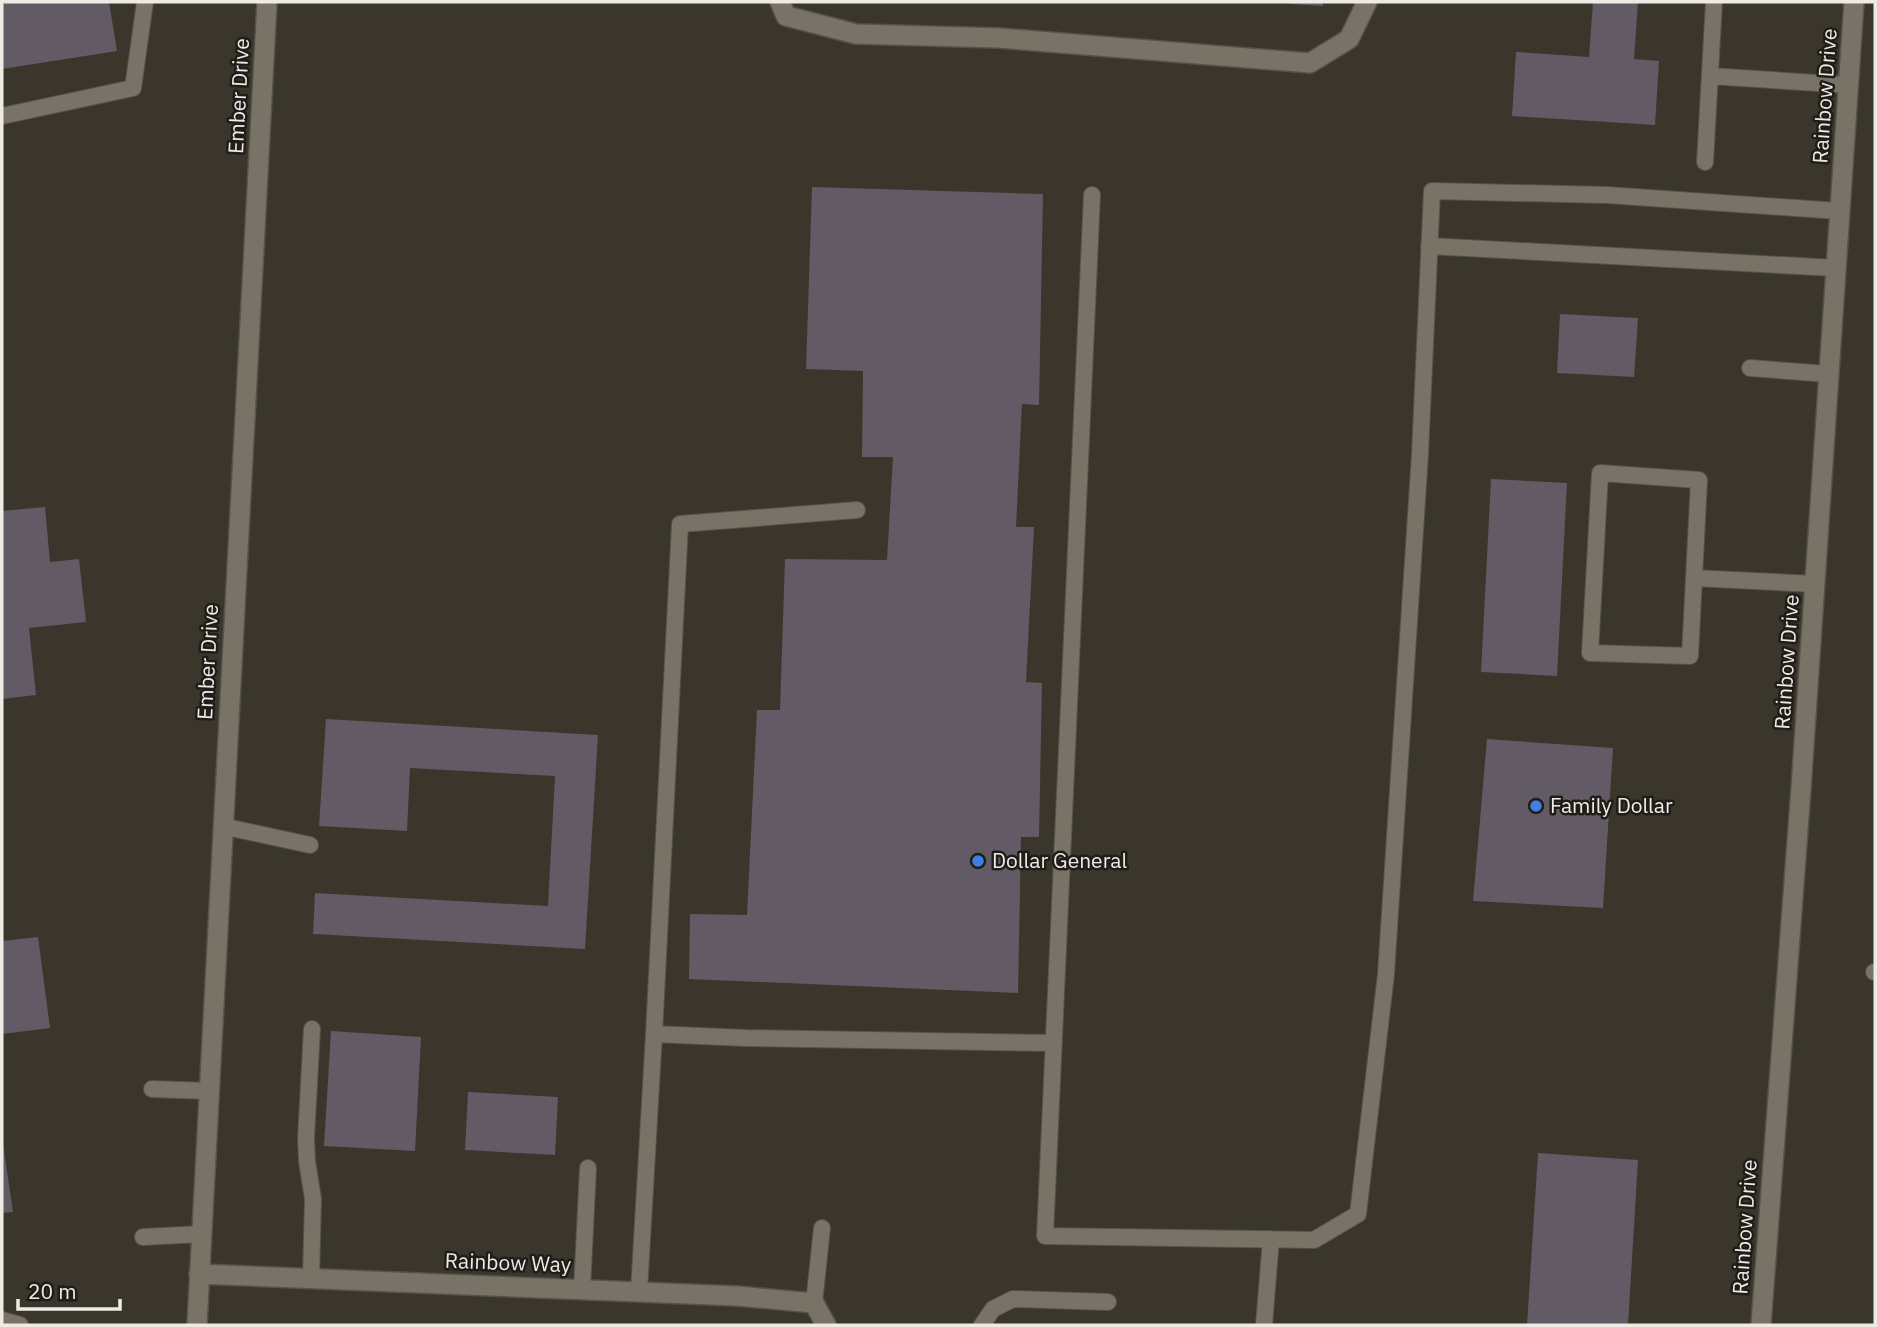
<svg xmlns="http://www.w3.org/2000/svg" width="1877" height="1327" font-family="'IBM Plex Sans',sans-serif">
  <rect width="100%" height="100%" fill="#3b362b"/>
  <path fill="#625a64" d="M2 2H109L117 51 2 69Z
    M1289 2H1323V6L1289 4Z
    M1593 2H1638L1634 59 1659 61 1655 125 1512 116 1516 52 1589 57Z
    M812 187 1043 194 1039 405 1022 404 1016 527H1034L1026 682 1042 683 1039 837H1021L1018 993 689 979 690 914 747 915 757 710H780L785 559 887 560 893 457H862L863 371 806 369Z
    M1560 314 1638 318 1634 377 1557 373Z
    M1491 479 1567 483 1557 676 1481 672Z
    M45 507 50 562 79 559 86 622 29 628 36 695 2 699V511Z
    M326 719 598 735 585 949 313 934 315 893 548 906 555 776 410 768 407 831 319 826Z
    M1487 739 1613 748 1603 908 1473 901Z
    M38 937 50 1028 2 1034V941Z
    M331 1031 421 1037 415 1151 324 1146Z
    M468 1092 558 1097 555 1155 465 1150Z
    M2 1137 13 1212 2 1213Z
    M1538 1153 1638 1160 1628 1325H1527Z"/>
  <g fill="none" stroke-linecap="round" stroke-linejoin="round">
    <defs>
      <path id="service" d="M1710 76 1848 85
        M2 116 133 88 145 2
        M1705 162 1714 2
        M1092 195 1045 1236 1314 1240 1358 1214 1386 974 1420 454 1432 191 1607 195 1839 211
        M1429 246 1836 268
        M1750 368 1828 374
        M1600 473 1699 480 1690 656 1590 653Z
        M857 510 680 524 654 1034 746 1038 1054 1043
        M1694 578 1815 584
        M222 826 310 845
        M1874 972H1875
        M152 1089 209 1091
        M143 1237 201 1234
        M311 1278 313 1199 307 1161 306 1138 312 1029
        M582 1289 588 1168
        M639 1291 654 1034
        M814 1303 822 1228
        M2 1320 20 1325
        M982 1325 993 1309 1013 1299 1108 1302
        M1264 1325 1271 1239"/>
      <path id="minor" d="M780 2 786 16 856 34 999 38 1310 63 1349 39 1367 2
        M199 1274 737 1296 814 1303
        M814 1303 826 1325
        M197 1325 267 2"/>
      <path id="tertiary" d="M1761 1325 1801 789 1854 2"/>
    </defs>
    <use href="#service" stroke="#575349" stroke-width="18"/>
    <use href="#minor" stroke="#575349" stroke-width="22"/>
    <use href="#tertiary" stroke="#575349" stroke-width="22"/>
    <use href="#service" stroke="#797367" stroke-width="16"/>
    <use href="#minor" stroke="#797367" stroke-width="19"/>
    <use href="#tertiary" stroke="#797367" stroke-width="19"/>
  </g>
  <g fill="#3f7fe0" stroke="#201d19" stroke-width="2.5">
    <circle cx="1536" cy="806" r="7"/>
    <circle cx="978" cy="861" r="7"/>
  </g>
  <g text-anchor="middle" stroke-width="5" stroke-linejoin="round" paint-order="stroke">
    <g font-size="21" fill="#eeebe4" stroke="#201d19">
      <text transform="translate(239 96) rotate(-87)" y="7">Ember Drive</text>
      <text transform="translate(1825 96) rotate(-86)" y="7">Rainbow Drive</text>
      <text transform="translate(208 662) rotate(-87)" y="7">Ember Drive</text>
      <text transform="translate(1787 662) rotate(-86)" y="7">Rainbow Drive</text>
      <text transform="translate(1745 1227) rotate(-86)" y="7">Rainbow Drive</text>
      <text transform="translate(508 1263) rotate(2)" y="7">Rainbow Way</text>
    </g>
    <g font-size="21" fill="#eeebe4" stroke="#201d19" text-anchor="start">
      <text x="1550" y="813">Family Dollar</text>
      <text x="992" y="868">Dollar General</text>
    </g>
  </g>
  <rect width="1877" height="1327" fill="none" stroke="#eeebe4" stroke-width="7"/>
  <path d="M18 1299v10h102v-10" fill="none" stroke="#eeebe4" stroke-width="3.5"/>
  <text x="28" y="1299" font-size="21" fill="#eeebe4" stroke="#201d19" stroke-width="5" paint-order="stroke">20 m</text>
</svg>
